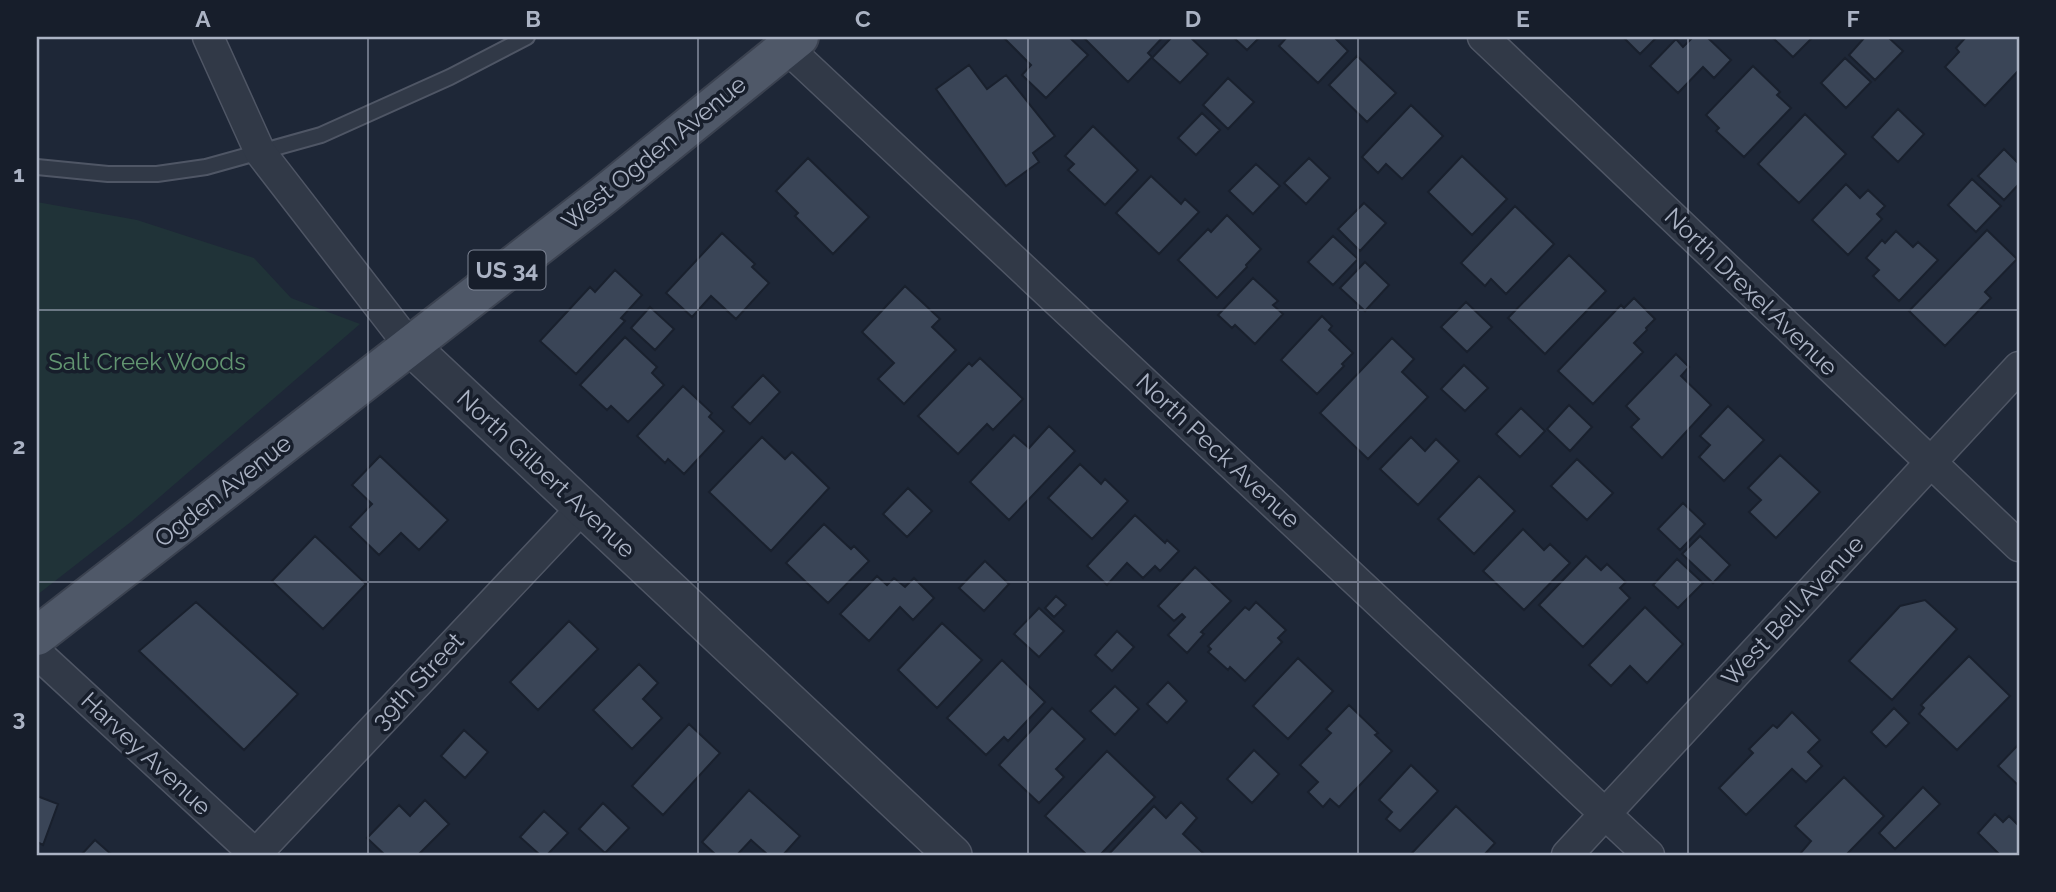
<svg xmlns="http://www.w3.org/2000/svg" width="2056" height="892" font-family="Raleway,sans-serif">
  <rect width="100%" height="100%" fill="#1e2737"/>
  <path fill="#203338" d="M37 202 137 220 254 258 291 298 360 324 132 521 37 595Z"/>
  <path fill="#3a4557" stroke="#19202d" stroke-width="2" d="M1007 37H1069L1088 55 1046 98 1022 75 1031 65 1005 39Z
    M1083 37H1163L1148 53 1152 57 1128 82Z
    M1172 37H1190L1208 54 1180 83 1152 58Z
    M1233 37H1260L1247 50Z
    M1287 37H1334L1348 51 1318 83 1279 46Z
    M1623 37H1657L1640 54Z
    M1693 37H1707L1731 60 1714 78 1703 67 1678 93 1650 66 1676 39 1683 47Z
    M1772 37H1813L1793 57Z
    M1865 37H1888L1903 51 1875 80 1849 55Z
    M1966 37H2019V70L1985 106 1945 67 1959 52 1956 48Z
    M1357 56 1396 93 1367 122 1329 85Z
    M1845 58 1871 82 1846 108 1821 83Z
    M969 65 987 89 1006 75 1055 136 1033 153 1039 162 1006 186 936 89Z
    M1753 66 1780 92 1777 95 1791 108 1744 157 1716 131 1719 128 1706 115Z
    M1228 78 1254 102 1228 129 1203 105Z
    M1411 105 1443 136 1402 179 1386 164 1378 173 1362 157Z
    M1898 109 1924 134 1898 162 1872 137Z
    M1202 113 1220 130 1196 155 1178 138Z
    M1805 114 1846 154 1799 203 1758 164Z
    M1093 126 1138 170 1105 205 1068 170 1074 164 1065 156Z
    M2004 149 2019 164V184L2004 200 1978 176Z
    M1462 156 1507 199 1472 235 1428 192Z
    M808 158 869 217 833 254 795 216 798 213 776 191Z
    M1309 158 1330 178 1306 204 1284 183Z
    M1256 164 1280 186 1253 214 1229 191Z
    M1151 176 1181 204 1185 199 1199 212 1159 254 1116 213Z
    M1972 179 2001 206 1976 232 1948 205Z
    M1846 184 1860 198 1868 190 1885 206 1877 214 1882 219 1848 255 1812 220Z
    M1364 203 1386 223 1360 251 1338 229Z
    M1515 206 1554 244 1506 294 1491 279 1485 286 1461 263Z
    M1227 215 1261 249 1246 265 1247 267 1217 298 1178 260 1208 229 1211 232Z
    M1987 230 2017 259 1985 292 1991 298 1945 346 1909 311Z
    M1896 231 1913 247 1918 242 1938 260 1899 301 1873 276 1879 270 1866 258 1882 240 1885 243Z
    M722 233 755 264 752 267 769 283 736 319 711 296 692 317 666 293Z
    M1333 236 1358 259 1333 285 1308 262Z
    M1569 255 1606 291 1545 354 1508 318Z
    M1365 262 1389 285 1365 311 1340 288Z
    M615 270 642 295 621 318 625 321 576 374 540 341 590 287 595 292Z
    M1253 278 1278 301 1273 305 1283 314 1255 344 1235 325 1232 328 1218 315Z
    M905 286 940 319 932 327 956 350 904 404 878 379 894 363 862 332Z
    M1634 298 1655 319 1646 328 1647 330 1634 343 1643 352 1593 404 1558 371 1621 305 1624 308Z
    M1466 302 1492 327 1467 352 1441 327Z
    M650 307 674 329 655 350 631 328Z
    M1322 316 1332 326 1329 330 1353 353 1342 364 1344 366 1317 394 1281 360Z
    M625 337 657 367 652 373 664 385 628 422 611 406 607 410 580 385Z
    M1392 338 1414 359 1402 372 1428 397 1368 459 1320 413Z
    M1676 354 1689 367 1681 376 1711 405 1662 458 1631 427 1639 419 1626 406Z
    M980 358 1023 399 993 430 987 424 958 454 918 416 969 363 972 366Z
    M1464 365 1488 388 1465 411 1441 389Z
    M763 375 780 392 750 424 732 407Z
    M683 386 712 413 709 417 724 431 684 474 668 459 665 463 637 436Z
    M1569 405 1592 427 1570 451 1547 429Z
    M1728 406 1764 440 1724 481 1699 457 1710 445 1700 436Z
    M1521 408 1545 431 1520 457 1496 434Z
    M1049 426 1075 451 1009 520 970 482 1014 435 1029 448Z
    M762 437 785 459 792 452 829 488 771 551 709 492Z
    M1411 437 1425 451 1436 439 1459 461 1418 505 1380 469Z
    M1780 455 1820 492 1776 538 1749 512 1761 500 1748 488Z
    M380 456 448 520 419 550 401 533 379 555 350 527 372 504 352 485Z
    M1577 459 1613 493 1587 520 1551 486Z
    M1080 464 1101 484 1105 479 1128 501 1092 539 1048 498Z
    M1479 476 1515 511 1474 554 1438 519Z
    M908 488 932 511 907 537 883 514Z
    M1683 503 1705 524 1680 550 1658 529Z
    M1135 515 1165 543 1167 540 1179 551 1160 571 1155 566 1143 578 1127 563 1107 585 1087 566Z
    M824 524 851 549 854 546 869 561 828 603 786 563Z
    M1523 529 1544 550 1550 544 1570 563 1524 610 1483 571Z
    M315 536 366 584 323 629 272 581Z
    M1700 536 1730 565 1713 583 1682 554Z
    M1586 556 1601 570 1607 564 1626 582 1620 588 1630 598 1583 647 1539 605Z
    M1677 559 1703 583 1678 608 1653 585Z
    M985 561 1009 584 984 611 959 588Z
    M1195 567 1231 601 1201 632 1204 634 1187 653 1168 635 1185 617 1182 614 1174 621 1158 606Z
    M877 576 887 585 894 578 905 587 914 578 934 598 913 620 900 607 869 641 840 614Z
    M1056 596 1066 605 1054 617 1045 608Z
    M1925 600 1957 629 1892 700 1849 661 1900 606Z
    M196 602 298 694 244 750 139 651Z
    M1256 602 1286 630 1278 638 1282 642 1245 681 1230 667 1228 670 1208 652 1211 649 1208 646 1245 607 1249 610Z
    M1645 607 1683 644 1647 683 1630 666 1611 686 1589 665Z
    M1039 608 1064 631 1039 657 1014 634Z
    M569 621 598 649 538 710 510 682Z
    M942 623 982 660 937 708 898 670Z
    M1117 631 1134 647 1112 671 1095 655Z
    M1969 656 2010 696 1957 750 1919 714 1924 708 1921 705Z
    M1298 658 1333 691 1288 739 1253 706Z
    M1002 660 1045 702 1008 741 1004 737 986 755 947 718Z
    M639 664 658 683 643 699 662 718 632 749 593 710Z
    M1168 682 1187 701 1167 723 1147 704Z
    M1115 686 1139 709 1115 735 1090 711Z
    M1349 705 1378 733 1375 735 1392 751 1339 807 1330 799 1323 807 1308 792 1318 782 1300 765 1331 733 1326 729Z
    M1052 708 1085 739 1056 769 1064 777 1039 803 999 765Z
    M1894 708 1909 723 1886 747 1871 732Z
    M1792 712 1820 740 1808 752 1822 766 1806 782 1792 769 1746 815 1719 788 1753 753 1749 749 1773 725 1777 728Z
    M689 724 720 753 663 815 632 786Z
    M464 730 488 752 465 778 441 756Z
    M2019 744V786L1998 766Z
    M1254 750 1279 774 1252 803 1227 779Z
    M1107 751 1155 797 1100 855H1087L1045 816Z
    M1411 765 1438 791 1400 831 1386 819 1392 812 1379 800Z
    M1844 777 1884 816 1846 855H1799L1811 841 1795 826Z
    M1923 787 1940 804 1895 849 1879 833Z
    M749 790 800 836 783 855H768L751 840 737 855H716L702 842Z
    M37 796 58 804 43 845 37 842Z
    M425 800 449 824 418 855H385L367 838 399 805 410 816Z
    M1181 802 1197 818 1183 834 1204 854 1202 855H1108L1154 806 1166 818Z
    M603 803 629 828 605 853 579 829Z
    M1456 806 1495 843 1484 855H1414L1412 853Z
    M544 811 568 833 547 855H540L520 837Z
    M1995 814 2003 822 2009 816 2019 826V853L2017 855H2000L1978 833Z
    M95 840 112 855H81Z"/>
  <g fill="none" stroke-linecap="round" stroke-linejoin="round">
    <defs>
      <path id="service" d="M37 167 108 174H157L206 167 321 135 450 77 527 37"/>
      <path id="minor" d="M208 37 260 152 410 346
        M1483 37 2019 546
        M786 47 1649 855
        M37 653 256 855
        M255 855 582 508
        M1567 855 2019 367"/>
      <path id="tertiary" d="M410 346 953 855"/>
      <path id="primary" d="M37 636 604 195 799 37"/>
    </defs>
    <use href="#service" stroke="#4f5665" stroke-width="18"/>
    <use href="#minor" stroke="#4f5665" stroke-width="33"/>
    <use href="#tertiary" stroke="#4f5665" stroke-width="40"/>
    <use href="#primary" stroke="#3b4250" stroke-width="42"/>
    <use href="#service" stroke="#313947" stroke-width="14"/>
    <use href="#minor" stroke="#313947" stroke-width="30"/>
    <use href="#tertiary" stroke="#313947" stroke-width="37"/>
    <use href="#primary" stroke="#4f5868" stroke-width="38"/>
  </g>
  <path fill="none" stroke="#abb3c4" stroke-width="2" stroke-opacity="0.55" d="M368 37V855M698 37V855M1028 37V855M1358 37V855M1688 37V855M37 310H2019M37 582H2019"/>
  <g text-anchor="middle" stroke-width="7" stroke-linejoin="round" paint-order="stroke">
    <rect fill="#171e2b" stroke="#7f8696" stroke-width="2" x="468.5" y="250.5" width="77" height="39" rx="5"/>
    <g font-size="23" font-weight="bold" fill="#abb3c4">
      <text x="507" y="278">US 34</text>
    </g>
    <g font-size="24" fill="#abb3c4" stroke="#171e2b">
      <text transform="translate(654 153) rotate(-39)" y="8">West Ogden Avenue</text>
      <text transform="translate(1751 292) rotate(44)" y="8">North Drexel Avenue</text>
      <text transform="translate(1218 451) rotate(43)" y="8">North Peck Avenue</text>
      <text transform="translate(546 474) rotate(43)" y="8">North Gilbert Avenue</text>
      <text transform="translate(223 491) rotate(-38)" y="8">Ogden Avenue</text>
      <text transform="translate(1793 611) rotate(-47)" y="8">West Bell Avenue</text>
      <text transform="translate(418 681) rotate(-47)" y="8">39th Street</text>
      <text transform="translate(146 754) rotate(43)" y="8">Harvey Avenue</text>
    </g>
    <g font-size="24" fill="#629571" stroke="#171e2b">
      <text x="147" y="370">Salt Creek Woods</text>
    </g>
  </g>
  <rect width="2056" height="892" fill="none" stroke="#171e2b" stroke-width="77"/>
  <rect x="38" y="38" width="1980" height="816" fill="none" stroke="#abb3c4" stroke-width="2.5"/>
  <g font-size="23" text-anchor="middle" font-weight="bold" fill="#abb3c4">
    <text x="203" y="27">A</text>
    <text x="533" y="27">B</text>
    <text x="863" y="27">C</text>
    <text x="1193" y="27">D</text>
    <text x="1523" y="27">E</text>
    <text x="1853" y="27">F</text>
    <text x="19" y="182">1</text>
    <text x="19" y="454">2</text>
    <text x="19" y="726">3</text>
  </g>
</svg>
